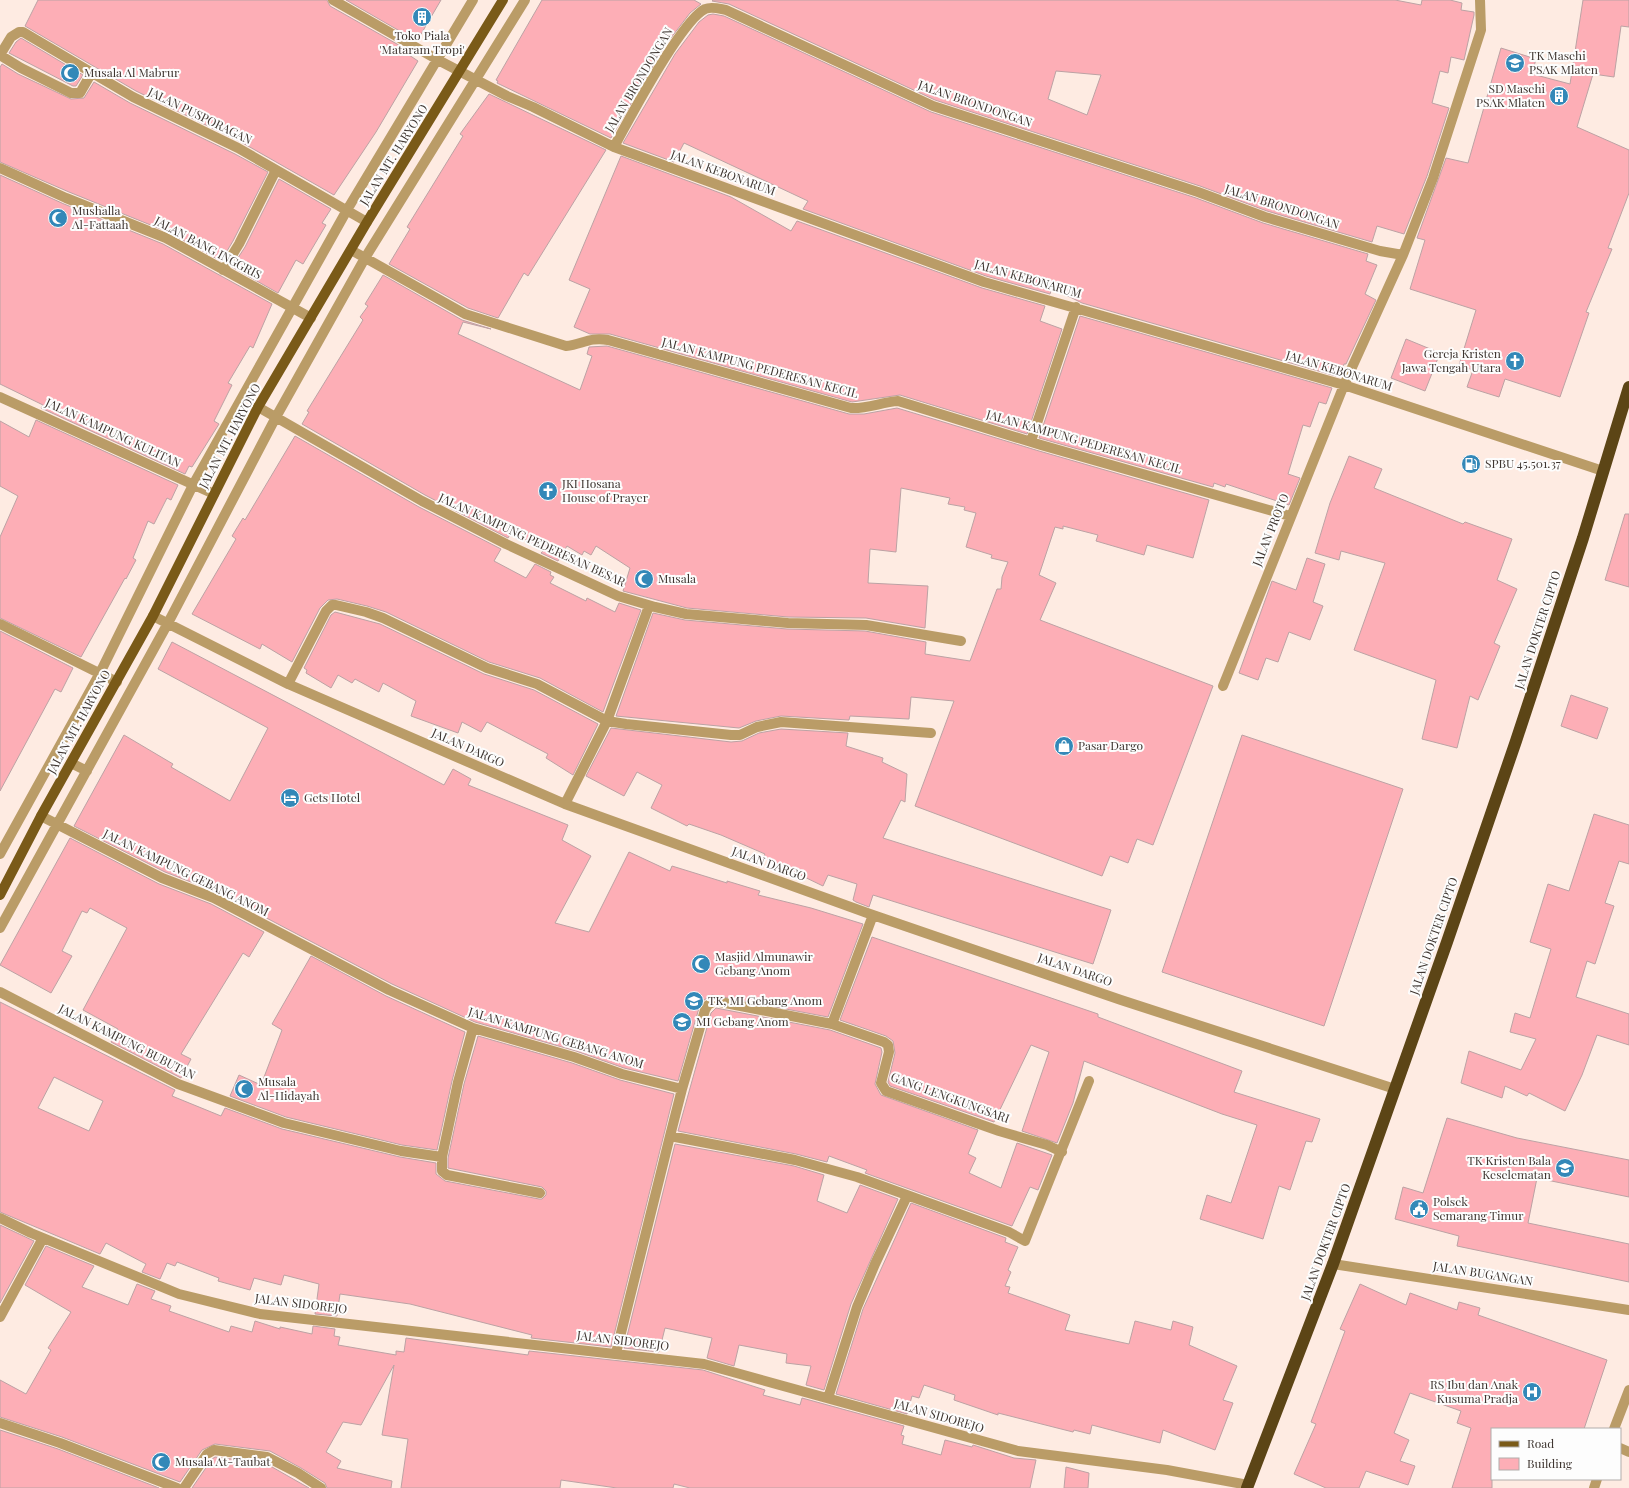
<svg xmlns="http://www.w3.org/2000/svg" width="1629" height="1488" font-family="'Playfair Display',serif">
  <rect width="100%" height="100%" fill="#feebe2"/>
  <path fill="#fdaeb6" stroke="#bca2a4" fill-rule="evenodd" d="M38 0H327L330 6 411 52 409 55 418 61 376 132 334 195 241 142 136 91 25 26Z
    M346 0H441L417 41Z
    M542 0H694L701 4 690 13 664 47 611 138 497 83 498 81 496 80Z
    M713 0H1395L1421 5 1422 0H1450L1462 3 1461 10 1474 12V15L1464 60 1451 57 1448 73 1440 71 1432 103 1449 108 1427 176 1404 234 1377 226 1372 242 1267 211 1200 186 935 100 729 4 712 1ZM1056 71 1101 75 1087 115 1048 99Z
    M1583 0H1629V27L1621 26 1614 77 1593 74 1577 127 1629 150V193L1608 248 1612 249 1586 312 1589 313 1560 397 1505 379 1499 397 1467 387 1473 370 1459 365 1476 310 1410 289 1425 240 1417 238 1446 158 1468 163 1501 48 1536 59 1532 74 1570 84Z
    M713 14 724 16 931 112 1196 198 1263 223 1368 254 1366 261 1377 265 1365 294 1376 300 1346 364H1344L1342 371 1338 370 1336 376 1082 303 1052 288 1050 294 986 276 803 209 808 201 684 143 674 162 623 143 675 54 699 22 708 15Z
    M21 38 83 75 76 86H73L9 53 16 42Z
    M2 64 18 74 71 99 84 98 94 82 130 103 235 154 268 172 233 241 221 261 168 232 69 192 0 162V67Z
    M489 94 606 150 528 276 524 273 498 318 468 308 389 264 410 229 407 227 463 136 460 134Z
    M621 156 731 197 791 231 797 221 982 288 1045 306 1040 321 1062 329 1027 434 900 395 852 402 610 334H590L574 327 590 289 569 280Z
    M0 175 64 204 163 244 272 304 253 348 250 346 228 383 232 385 214 421 219 424 192 467 189 466 185 474 41 408 43 405 0 384Z
    M279 179 331 209 322 223 326 225 303 264 296 260 278 293 232 267 245 247Z
    M383 275 462 320 491 329 463 322 458 334 580 390 592 356 587 354 589 347 607 346 849 414H864L897 408 1039 451 1209 500 1193 558 1147 545 1144 555 1096 541 1098 535 1063 526V529L1055 527 1039 575 1056 583 1040 620 1213 686 1153 845 1137 839 1128 863 1110 856 1102 876 915 806 954 701 911 697 909 719 850 716 849 720 781 716 756 721 739 728 616 716 653 613 685 620 787 629 865 631 926 642 925 654 970 661 997 589H1001L1002 577 1008 562 991 558 992 555 966 547 976 513 964 510 965 507 948 504 950 498 901 488 896 552 870 549 868 583 928 586 925 628 866 618 788 617 687 608 623 591 630 568 596 546 591 555 584 551 582 555 567 546 558 561 541 553 543 551 512 531 508 538 425 495 302 424 309 412 307 411 363 320 360 317 368 306 365 304Z
    M1080 316 1332 388 1326 404 1319 402 1310 427 1303 425 1288 474 1300 478 1289 505 1226 484 1225 487 1214 483 1213 487 1039 438Z
    M1406 339 1440 353 1425 391 1391 378Z
    M36 420 178 485 171 500 167 498 154 524 148 521 133 558 136 560 126 579 125 578 81 657 0 618V537L18 496 0 486V421L29 437Z
    M295 436 419 507 501 549 494 561 526 578 535 564 551 572 550 575 554 577 550 583 586 601 587 598 615 612 619 603 641 610 603 712 540 678 489 662 386 612 367 606 337 599 328 600 320 608 292 662 262 644 260 649 192 614 236 539 232 536 243 518 245 520Z
    M1349 456 1382 469 1374 488 1463 524 1465 522 1512 539 1497 580 1517 589 1494 643 1500 646 1478 700 1470 696 1457 748 1422 739 1436 680 1354 650 1385 563 1341 551 1339 560 1315 553 1330 503Z
    M1625 514H1629V587L1605 580Z
    M1307 558 1325 564 1313 602 1323 606 1310 640 1289 632 1278 662 1266 658 1258 680 1239 673 1272 581 1296 590Z
    M335 612 380 624 484 674 534 690 598 724 573 775 546 758 548 754 487 722 481 732 462 722 458 733 411 716 416 701 383 683 379 692 355 679 352 683 338 675 331 688 306 673 307 670 304 668 331 615Z
    M0 631 73 668 61 692 55 689 0 791Z
    M172 642 444 785 453 769 471 779 468 785 568 825 562 840 591 856 555 923 589 932 629 852 670 871 672 866 727 883V881L760 891 758 895 811 908 863 924 828 1017 712 995 704 1000 699 1008 678 1081 624 1068 576 1051 475 1022 392 984 217 892 165 872 74 826 124 735 173 764 171 767 230 801 268 728 158 669Z
    M1571 695 1608 708 1597 739 1561 726Z
    M611 728 731 742 742 741 759 733 781 729 848 733 846 746 883 758 882 762 907 774 905 802 901 800 883 838 1111 910 1093 964 873 895 869 907 856 902 853 900 857 884 828 875 823 886 763 857 765 854 721 835 689 824 687 826 651 808 662 785 637 772 624 796 586 776Z
    M1242 735 1403 789 1324 1026 1162 972Z
    M1594 814 1629 825V864L1619 861 1605 903 1614 906 1595 964 1587 961 1576 997 1629 1014V1045L1597 1035 1582 1075 1565 1111 1529 1093 1527 1096 1505 1086 1502 1098 1461 1083 1469 1051 1521 1070 1536 1039 1510 1032 1515 1013 1530 1018 1551 949 1530 942 1548 884 1569 891Z
    M70 838 159 884 211 904 264 932 249 957 243 953 181 1054 191 1059 181 1078 111 1042 118 1029 83 1010 127 928 90 908 87 913 82 911 62 951 72 956 51 993 0 965Z
    M872 937 1098 1014V1017L1242 1071 1234 1092 1320 1119 1312 1142 1306 1141 1290 1190 1279 1186 1263 1239 1200 1219 1207 1195 1231 1203 1257 1125 1222 1114 1084 1061 1073 1103 1057 1143 1022 1131 1049 1052 1031 1045 994 1122 890 1086 888 1082 895 1053 893 1041 886 1036 840 1020Z
    M311 956 386 996 465 1032 452 1081 437 1150 402 1145 286 1117 230 1096 239 1075 261 1085 282 1030 272 1024Z
    M0 1002 175 1090 172 1096 221 1116 225 1108 282 1129 400 1157 436 1163V1174L445 1181 539 1199H542L546 1195V1191L542 1187 448 1168V1158L464 1084 478 1036 572 1063 620 1080 674 1094 611 1347 531 1338 532 1335 410 1304 340 1294 337 1316 315 1314 319 1284 284 1275 281 1285 254 1278 250 1290 218 1281 219 1278 177 1262 175 1266 167 1263 160 1279 142 1272 146 1264 106 1243 100 1254 0 1212ZM54 1077 103 1101 89 1131 38 1108Z
    M716 1008 830 1030 881 1048 882 1052 875 1084 881 1095 978 1130 968 1154 976 1158 969 1173 1001 1188 1017 1143 1052 1155 1038 1190 1030 1187 1012 1226 865 1173 867 1170 829 1156 827 1162 796 1154 678 1131 711 1013Z
    M1447 1118 1517 1138 1629 1160V1197L1537 1178 1528 1223 1629 1244V1282L1457 1246 1459 1236 1395 1219 1403 1187 1423 1193Z
    M675 1144 794 1166 824 1175 817 1201 847 1213 860 1185 898 1199 851 1304 824 1390 806 1385 811 1366 786 1363 787 1354 739 1345 734 1366 707 1358 712 1338 665 1328 659 1352 624 1348Z
    M911 1203 1006 1238 1005 1242 1018 1247 1008 1270 1011 1272 1005 1286 1010 1287 1008 1293 1070 1315 1065 1330 1129 1344 1135 1321 1171 1330 1173 1321 1193 1327 1189 1345 1237 1366 1223 1400 1233 1403 1215 1450 1163 1430 1160 1443 1092 1425 1090 1434 1074 1430 1073 1432 998 1413V1415L954 1400 955 1395 924 1385 919 1398 912 1396 907 1414 836 1394 863 1309Z
    M0 1225 34 1241 0 1303Z
    M46 1246 94 1266 82 1287 128 1305 137 1284 155 1291 151 1299 171 1306 169 1311 229 1332 231 1326 252 1332 255 1321 280 1329V1327L312 1334 313 1326 335 1329 334 1336 340 1337 338 1345 396 1355V1351L404 1352 406 1338 528 1355 529 1351 703 1370 765 1390 763 1395 800 1405 802 1398 904 1426 901 1435 904 1436 902 1444 941 1455 945 1440 972 1447 973 1445 1014 1458 1036 1460 1030 1488H690L674 1484 673 1488H617L561 1480 560 1488H401L408 1439 382 1435 394 1365 361 1425 343 1422 326 1452 341 1461 337 1468 392 1481 391 1488H327L325 1483 301 1468 270 1451 215 1444 202 1450 180 1482 62 1437 0 1417V1380L26 1394 51 1350 48 1348 71 1312 25 1285Z
    M1360 1284 1406 1305 1410 1293 1457 1310 1459 1302 1480 1308 1478 1315 1607 1360 1584 1429H1492V1488H1452L1471 1428 1457 1423 1461 1411 1410 1393 1394 1433 1409 1440 1400 1461 1415 1466 1408 1485 1366 1471 1359 1488H1326L1294 1474 1316 1424 1311 1422 1345 1331 1340 1329Z
    M0 1430 58 1449 159 1488H0Z
    M215 1457 265 1463 309 1488H192L212 1459Z
    M1066 1467 1089 1473 1088 1488H1064Z"/>
  <g fill="none" stroke-linecap="round" stroke-linejoin="round">
    <path stroke="#ba9c67" stroke-width="10" d="M333 0 438 60 507 96 533 107 614 147 984 282 1344 385 1603 471
      M0 55 11 37 19 32H23L133 97 238 148 367 222
      M0 55 21 68 71 93H80L92 72
      M614 147C629 119 681 21 705 9 712 6 720 9 726 10L933 106 1198 192 1265 217 1380 251 1403 255
      M0 168 66 198 166 238 311 318
      M351 250 465 314 566 346C583 344 589 337 608 340L851 408C867 409 882 402 898 401L1041 445 1290 516
      M223 270 239 244 276 170
      M0 397 214 494
      M258 407 422 501 506 544 618 596 655 607 686 614 788 623 866 625 961 641
      M1031 441 1076 307
      M153 616 288 684 565 804 870 914 1121 1000 1395 1089
      M0 624 117 682
      M288 684 326 611 332 605H336L366 612 383 618 487 668 537 684 607 721 626 724 731 735H740L757 727 781 722 931 733
      M1223 686 1344 385 1403 255 1433 178 1481 30 1480 0
      M71 763 87 771
      M565 804 607 721 649 606
      M41 816 162 878 214 898 389 990 473 1028 574 1057 622 1074 682 1089 705 1010 708 1005 715 1001 832 1024 873 915
      M0 854 100 673 193 485 347 210 473 0
      M0 928 168 623 276 417 365 258 525 0
      M0 992 178 1084 284 1123 401 1151 442 1157 458 1082 473 1028
      M832 1024 884 1042 888 1045 889 1052 881 1083 886 1091 999 1131 1047 1145 1062 1152
      M682 1089 670 1136 795 1160 857 1177 1009 1232 1025 1241 1089 1081
      M442 1157V1171L447 1175 540 1193
      M0 1218 31 1233 179 1294 260 1314 704 1364 1018 1451 1167 1470 1248 1485
      M1333 1264 1629 1310
      M0 1317 43 1238
      M616 1353 670 1136
      M828 1398 857 1307 875 1264 907 1196
      M0 1423 60 1443 177 1488
      M1614 1429 1629 1390
      M1620 1448 1629 1452
      M184 1488 207 1454 214 1450 267 1457 298 1473 321 1488
      M1594 1488 1597 1479"/>
    <path stroke="#7a5a18" stroke-width="10" d="M0 895 41 816 153 616 258 407 367 222 503 0"/>
    <path stroke="#5c4516" stroke-width="12" d="M1247 1488 1333 1264 1447 942 1516 741 1583 538 1629 387"/>
  </g>
  <defs>
    <symbol id="building-disc" viewBox="-11 -11 22 22"><circle r="9.5" fill="#3388b8" stroke="#fdfdfd"/><path d="M-4-6H4V6H1V3H-1V6H-4ZM-2.5-4.3h1.7v1.8h-1.7ZM.8-4.3h1.7v1.8H.8ZM-2.5-1h1.7V.8h-1.7ZM.8-1h1.7V.8H.8Z" fill="#fff"/></symbol>
    <symbol id="school-disc" viewBox="-11 -11 22 22"><circle r="9.5" fill="#3388b8" stroke="#fdfdfd"/><path d="M0-5L7-2L0 1L-7-2ZM-4 1L0 2.5L4 1V4Q0 6-4 4Z" fill="#fff"/></symbol>
    <symbol id="mosque-disc" viewBox="-11 -11 22 22"><circle r="9.5" fill="#3388b8" stroke="#fdfdfd"/><path d="M3.5-4.9A6 6 0 1 0 3.5 4.9A5 5 0 1 1 3.5-4.9Z" fill="#fff"/></symbol>
    <symbol id="church-disc" viewBox="-11 -11 22 22"><circle r="9.5" fill="#3388b8" stroke="#fdfdfd"/><path d="M-1.2-6h2.4v3.5h3.3v2.4h-3.3V6h-2.4V-.1h-3.3v-2.4h3.3Z" fill="#fff"/></symbol>
    <symbol id="fuel-disc" viewBox="-11 -11 22 22"><circle r="9.5" fill="#3388b8" stroke="#fdfdfd"/><path d="M-5.5-6h7V0h2V4h1.3V-2.5L3-4.5l.8-.8L6-3V5H2.5V1h-1V6h-7ZM-4.2-4.7v3.2H.2V-4.7Z" fill="#fff"/></symbol>
    <symbol id="shop-disc" viewBox="-11 -11 22 22"><circle r="9.5" fill="#3388b8" stroke="#fdfdfd"/><path d="M-5-2.5h2.3a2.7 3.5 0 0 1 5.4 0H5L5.5 6h-11ZM-1.5-2.5h3a1.5 2.3 0 0 0-3 0Z" fill="#fff"/></symbol>
    <symbol id="hotel-disc" viewBox="-11 -11 22 22"><circle r="9.5" fill="#3388b8" stroke="#fdfdfd"/><path d="M-6-4.5h1.5V1H6V5H4.5V3h-9V5H-6ZM-4 0a1.8 1.8 0 1 1 3.6 0ZM.5 0V-2.5h3Q6-2.5 6 0Z" fill="#fff"/></symbol>
    <symbol id="civic-disc" viewBox="-11 -11 22 22"><circle r="9.5" fill="#3388b8" stroke="#fdfdfd"/><path d="M-.6-6.5H3V-4.5H.6V-3L4-1V1h2V6H-6V1h2V-1L-.6-3ZM-1.2 2.5V6h2.4V2.5Z" fill="#fff"/></symbol>
    <symbol id="hospital-disc" viewBox="-11 -11 22 22"><circle r="9.5" fill="#3388b8" stroke="#fdfdfd"/><path d="M-5-5h3v3.5h4V-5h3V5h-3V1.5h-4V5h-3Z" fill="#fff"/></symbol>
  </defs>
  <g fill-rule="evenodd">
    <use href="#building-disc" x="411" y="6" width="22" height="22"/>
    <use href="#school-disc" x="1504" y="52" width="22" height="22"/>
    <use href="#mosque-disc" x="59" y="62" width="22" height="22"/>
    <use href="#building-disc" x="1548" y="85" width="22" height="22"/>
    <use href="#mosque-disc" x="47" y="207" width="22" height="22"/>
    <use href="#church-disc" x="1504" y="350" width="22" height="22"/>
    <use href="#fuel-disc" x="1460" y="453" width="22" height="22"/>
    <use href="#church-disc" x="537" y="480" width="22" height="22"/>
    <use href="#mosque-disc" x="633" y="568" width="22" height="22"/>
    <use href="#shop-disc" x="1053" y="735" width="22" height="22"/>
    <use href="#hotel-disc" x="279" y="787" width="22" height="22"/>
    <use href="#mosque-disc" x="690" y="953" width="22" height="22"/>
    <use href="#school-disc" x="683" y="990" width="22" height="22"/>
    <use href="#school-disc" x="671" y="1011" width="22" height="22"/>
    <use href="#mosque-disc" x="233" y="1078" width="22" height="22"/>
    <use href="#school-disc" x="1554" y="1157" width="22" height="22"/>
    <use href="#civic-disc" x="1408" y="1198" width="22" height="22"/>
    <use href="#hospital-disc" x="1521" y="1381" width="22" height="22"/>
    <use href="#mosque-disc" x="150" y="1451" width="22" height="22"/>
  </g>
  <g text-anchor="middle" stroke-width="4" stroke-linejoin="round" paint-order="stroke">
    <g font-size="12" fill="#3e3530" stroke="#fdfdfd" text-anchor="start">
      <text x="422" y="40" text-anchor="middle">Toko Piala<tspan x="422" dy="14">'Mataram Tropi'</tspan></text>
      <text x="1529" y="60">TK Masehi<tspan x="1529" dy="14">PSAK Mlaten</tspan></text>
      <text x="84" y="77">Musala Al Mabrur</text>
      <text x="1545" y="93" text-anchor="end">SD Masehi<tspan x="1545" dy="14">PSAK Mlaten</tspan></text>
      <text x="72" y="215">Mushalla<tspan x="72" dy="14">Al-Fattaah</tspan></text>
      <text x="1501" y="358" text-anchor="end">Gereja Kristen<tspan x="1501" dy="14">Jawa Tengah Utara</tspan></text>
      <text x="1485" y="468">SPBU 45.501.37</text>
      <text x="562" y="488">JKI Hosana<tspan x="562" dy="14">House of Prayer</tspan></text>
      <text x="658" y="583">Musala</text>
      <text x="1078" y="750">Pasar Dargo</text>
      <text x="304" y="802">Gets Hotel</text>
      <text x="715" y="961">Masjid Almunawir<tspan x="715" dy="14">Gebang Anom</tspan></text>
      <text x="708" y="1005">TK, MI Gebang Anom</text>
      <text x="696" y="1026">MI Gebang Anom</text>
      <text x="258" y="1086">Musala<tspan x="258" dy="14">Al-Hidayah</tspan></text>
      <text x="1551" y="1165" text-anchor="end">TK Kristen Bala<tspan x="1551" dy="14">Keselematan</tspan></text>
      <text x="1433" y="1206">Polsek<tspan x="1433" dy="14">Semarang Timur</tspan></text>
      <text x="1518" y="1389" text-anchor="end">RS Ibu dan Anak<tspan x="1518" dy="14">Kusuma Pradja</tspan></text>
      <text x="175" y="1466">Musala At-Taubat</text>
    </g>
    <g font-size="12" fill="#3e3530" stroke="#fdfdfd">
      <text transform="translate(639 80) rotate(-59)" y="4">JALAN BRONDONGAN</text>
      <text transform="translate(975 104) rotate(19)" y="4">JALAN BRONDONGAN</text>
      <text transform="translate(200 116) rotate(26)" y="4">JALAN PUSPORAGAN</text>
      <text transform="translate(394 155) rotate(-58)" y="4">JALAN MT. HARYONO</text>
      <text transform="translate(723 173) rotate(20)" y="4">JALAN KEBONARUM</text>
      <text transform="translate(1282 207) rotate(18)" y="4">JALAN BRONDONGAN</text>
      <text transform="translate(208 248) rotate(28)" y="4">JALAN BANG INGGRIS</text>
      <text transform="translate(1028 279) rotate(16)" y="4">JALAN KEBONARUM</text>
      <text transform="translate(760 368) rotate(15)" y="4">JALAN KAMPUNG PEDERESAN KECIL</text>
      <text transform="translate(1339 371) rotate(17)" y="4">JALAN KEBONARUM</text>
      <text transform="translate(113 433) rotate(25)" y="4">JALAN KAMPUNG KULITAN</text>
      <text transform="translate(230 436) rotate(-62)" y="4">JALAN MT. HARYONO</text>
      <text transform="translate(1084 442) rotate(16)" y="4">JALAN KAMPUNG PEDERESAN KECIL</text>
      <text transform="translate(1271 530) rotate(-68)" y="4">JALAN PROTO</text>
      <text transform="translate(532 540) rotate(25)" y="4">JALAN KAMPUNG PEDERESAN BESAR</text>
      <text transform="translate(1538 630) rotate(-72)" y="4">JALAN DOKTER CIPTO</text>
      <text transform="translate(79 722) rotate(-61)" y="4">JALAN MT. HARYONO</text>
      <text transform="translate(468 748) rotate(24)" y="4">JALAN DARGO</text>
      <text transform="translate(769 864) rotate(20)" y="4">JALAN DARGO</text>
      <text transform="translate(186 873) rotate(26)" y="4">JALAN KAMPUNG GEBANG ANOM</text>
      <text transform="translate(1434 936) rotate(-71)" y="4">JALAN DOKTER CIPTO</text>
      <text transform="translate(1075 970) rotate(19)" y="4">JALAN DARGO</text>
      <text transform="translate(556 1038) rotate(17)" y="4">JALAN KAMPUNG GEBANG ANOM</text>
      <text transform="translate(127 1042) rotate(27)" y="4">JALAN KAMPUNG BUBUTAN</text>
      <text transform="translate(950 1098) rotate(20)" y="4">GANG LENGKUNGSARI</text>
      <text transform="translate(1326 1242) rotate(-70)" y="4">JALAN DOKTER CIPTO</text>
      <text transform="translate(1483 1274) rotate(9)" y="4">JALAN BUGANGAN</text>
      <text transform="translate(301 1304) rotate(7)" y="4">JALAN SIDOREJO</text>
      <text transform="translate(623 1341) rotate(7)" y="4">JALAN SIDOREJO</text>
      <text transform="translate(939 1416) rotate(16)" y="4">JALAN SIDOREJO</text>
    </g>
  </g>
  <rect x="1491" y="1428" width="130" height="52" fill="#fdfdfd" stroke="#b1adab"/>
  <rect x="1499" y="1441" width="20" height="6" fill="#7a5a18" stroke="#b1adab"/>
  <text x="1527" y="1448" font-size="12" fill="#3e3530">Road</text>
  <rect x="1499" y="1458" width="20" height="12" fill="#fdaeb6" stroke="#b1adab"/>
  <text x="1527" y="1468" font-size="12" fill="#3e3530">Building</text>
</svg>
